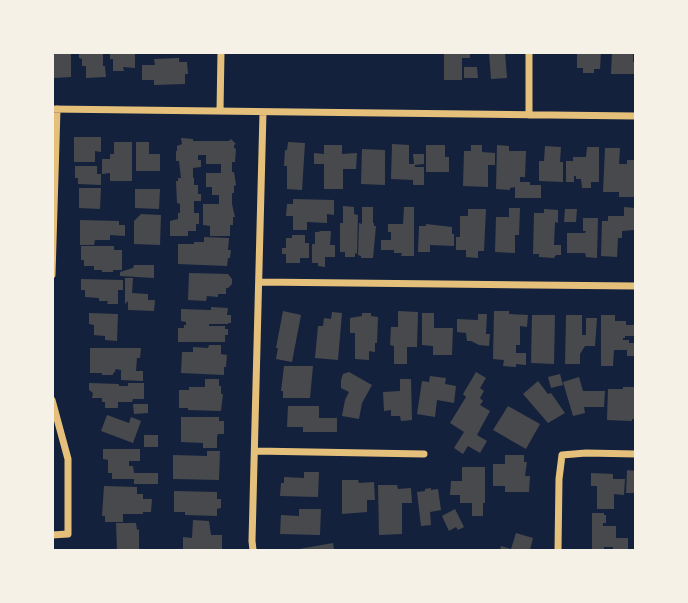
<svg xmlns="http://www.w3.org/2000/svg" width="688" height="603" font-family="Ubuntu,sans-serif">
  <rect width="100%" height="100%" fill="#14213d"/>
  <path fill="#48494c" d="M52 52H71V77L54 78Z
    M79 52H103V66H105L106 77 86 78V66H82V59L79 58Z
    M110 52H135V68L123 67 124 71H113V59H110Z
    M444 52H470V58H462V80H444Z
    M489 52H505L507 78 491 79Z
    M577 52H601L600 69H594V73H583V68H577Z
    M612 52 633 53V62H636V74H611Z
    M179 58V62H187L188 74H185V84L154 85V80H142V65H155L154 59Z
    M464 67H477L478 78H464Z
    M74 137H101V152L95 151V162H74Z
    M181 138 193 139V141H229L231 139 236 144 234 145V148L236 149 235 162H232V172H234L236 185 234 186V193H232V204L235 217H233V225H230V236H210V226L203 225V204H219V195H212V187H206V173H221V164H206V155H198V160H201V167L193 168V178H194V185H198V194H201V201H194V213H199V224H196V231H188V236H170V221L178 219V213H180V204L177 203 176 181H178V178H181L179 161H176V151H177V146L182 144Z
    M114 142H132V181H110V173L102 174V159H110V154H114Z
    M136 142H149V154H160V171H136Z
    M288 142 305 143 302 190 287 189V166H284L285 150H287Z
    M392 144 409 145V164H414L413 154H424V164L415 165V167H424V185H413V180L391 179Z
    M324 145H342V154L357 153 356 169H343V189H324V164H314V153L324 154Z
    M426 145H445V157H449V172H426Z
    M471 145H482V152L495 153V165H488V187L463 186 464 151H471Z
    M497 145 509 146V151H526L525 177H520V182H530V185H541V198H515V187L510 188V190L496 189Z
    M545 146 561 147 560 162H563V182L539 181V161H544Z
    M587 147H599V182H591V188H582L581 179H576V176H574V182H566V161H573V157H586Z
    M605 148H620L619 164H627V160H636V197H619V192H603Z
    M362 149 385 150V185L361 184Z
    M75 166H97V174H101V185L78 184V178H75Z
    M79 188H101L100 209 79 208Z
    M135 189H160L159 209 135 208Z
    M293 199 334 200V215L327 214V223L307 222V230H293V216H286L287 204H293Z
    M343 206 354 207V214L358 215 357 254 355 253V257H345V252H340V223H343Z
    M362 207H373V223H374V226H376L373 258H361V256L358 255 359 223 362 224Z
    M404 207H414V256H401L402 253H394V250H381V240H391V232H388V224H403Z
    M624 207 635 208 634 230 622 231V238H618L617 257 601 256 602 221H608V216H624Z
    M509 208H520L519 235H515V253L495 252 496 217H509Z
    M468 209H486L484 251H478V258L466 257V250H456V237H460V216H468Z
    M544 209 558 210V223L555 222 554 245H561V255H556L554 258 539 257V254H533L534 213H544Z
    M565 209H577L576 222H564Z
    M141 214 161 215 160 245 134 244V221Z
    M583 218H598L597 258 586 257 585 253H567V233H585L586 231H583Z
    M80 220 119 221V225H125V236L110 235V240H95L94 245H80Z
    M426 224 452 227V234H454V246L430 245V252H418L419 226H426Z
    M320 231H331L330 245H335V257H325V267L318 266V263H312V244H315V232H319Z
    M292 235H305V243H309V258H300V263H286V254H282V248H286V238H292Z
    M204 237 229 238 228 250H231L230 258H228L227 266 178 264V244H194V242H204Z
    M81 246H114V250H122V270H113V272H102V270H94V266H84V260H81Z
    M134 265H154V278L120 276V272L133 268Z
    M189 273 228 274 232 279V284L228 288H226V294H218V297L207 296 206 301 188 300Z
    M125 278H133L132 293 148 294V300H155L154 311 128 310V301L125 304Z
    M81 279 123 280V290H118V304H107L108 301H99V298L85 297V290H81Z
    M211 307 228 308 227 315H231V323H228V324H209V326H225V329H228V335H225V342H178V328H184V325H186V322L181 321V309L211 310Z
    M283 311 301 315 292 362 276 359 278 348H276Z
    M398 311 418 312 417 347H407V364H394V346L390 345 391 327H398Z
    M494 311H509V314L528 315 527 327 520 326V345H516V353H526V365L516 364V367L503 366 504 360 493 359Z
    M332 312 342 313 338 360 315 358 318 326H323L324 318 331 319Z
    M89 313 118 314 117 341 105 340V336L94 335V325L89 324Z
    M362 313H371V316L378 317 377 343H375V352L369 351V360L355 359V333H350V318L362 316Z
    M422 313H434V328H453L452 355H433V346L422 345Z
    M478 314H487L486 334H490L489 346 479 345 471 341H467L466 333 457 332V319L478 320Z
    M532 315H555L554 364 531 363Z
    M566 315H582V335H586V318H597L595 346H585L580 354V364H565Z
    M601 315H615V321H626V325H635V336H625V338H623V340H629V343H635V356H627V350H614L613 366H601Z
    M209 345H221V354L227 355 226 367H224V375L181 373 182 352H193V347L208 348Z
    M90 348H141L140 358H137L136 371H143V381L121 380V370L116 369 114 373H113V375H102V373H90Z
    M284 366H313L310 398H283V391H281Z
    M349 372 372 385 362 403 359 419 342 416 345 400 349 392 341 388V380L343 374Z
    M476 372 486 378 480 388 484 391 480 398 483 401 480 405 490 411 477 435 487 441 480 453 468 446 463 454 454 448 464 432 450 423 466 397 463 394Z
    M560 374 563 385 551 388 548 377Z
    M430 376 446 378 445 384 456 386 454 403 437 400 435 417 417 414 422 381 429 382Z
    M579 377 583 391H605L604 407H584L585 413 573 416 563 382Z
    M205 379H219V386H221V394H223L221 411 188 410V408H179V390H189V387H205Z
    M400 379H411L412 420 401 421 400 416H391V410L384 411 383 392 400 391Z
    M538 381 548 394 551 393 565 413 548 423 523 394Z
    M89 383 119 384V386H128V383H144V399H133L132 402H118V408H105V402H102V398H92L93 393 89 390Z
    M623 387H636V419H632V421L607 420 608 389H623Z
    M133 404H148V413L134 414Z
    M288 406H319V418H337V432H303V427H287Z
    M508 406 540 424 526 449 493 430Z
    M107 415 129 423 131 417 141 421 133 443 101 431Z
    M181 417H219V421H224V434H218L217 436V448H203V443L181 442Z
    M144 435H158V447H144Z
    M103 449H140V461H129V466H133L134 473H158V484H134V479H112V473H108V460L103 459Z
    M207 451H220L219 480 173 479V455L207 456Z
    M505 455H524V462H527L525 476H530L529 492H505V486H493V464H505Z
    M462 467H485V503H483V516H472V503H460V495H450L451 481H462Z
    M627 470 636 471V493H626Z
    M304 472H319L318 497 280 496 281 483H284V477L304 478Z
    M591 473 613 474V479H625L624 495 614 494V509H597V486H591Z
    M342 480H358L359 483 374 482 375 500H367V512L342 514Z
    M378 485H397L398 489 411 488 412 503H402V534L379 535Z
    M104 486 137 487V494H143V499H152L151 512H143V514H123V522H105V516H102Z
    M431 488V490L438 489 441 510 430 512 431 525 421 526 417 492 425 491V489Z
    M174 491 217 492V499H221V508L217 509V516L185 515V512H174Z
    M299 509H321L320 535 280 534 281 515 299 516Z
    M455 509 464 527 458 530 456 527 449 531 442 516Z
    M592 513H604V515H606V523H603V526H616V538H628V550H613V547H604V550H592Z
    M193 520 209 521 211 535H222V550H183V537L192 538Z
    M116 523H136L137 530 139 529V550H117Z
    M516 533 533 538 530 550H500L501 546 511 549Z
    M333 543 334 550H299V549Z"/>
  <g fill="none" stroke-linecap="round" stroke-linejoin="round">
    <path stroke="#e5c07b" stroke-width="7" d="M52 109 636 116
      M220 111 221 52
      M529 115V52
      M52 275 57 109
      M259 282 636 286
      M52 400 68 459V534L52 535
      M255 451 424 454
      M253 550 252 541 263 112
      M558 550 559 479 562 455 586 453 636 454"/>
  </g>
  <rect width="688" height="603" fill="none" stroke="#f6f1e7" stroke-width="108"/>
</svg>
